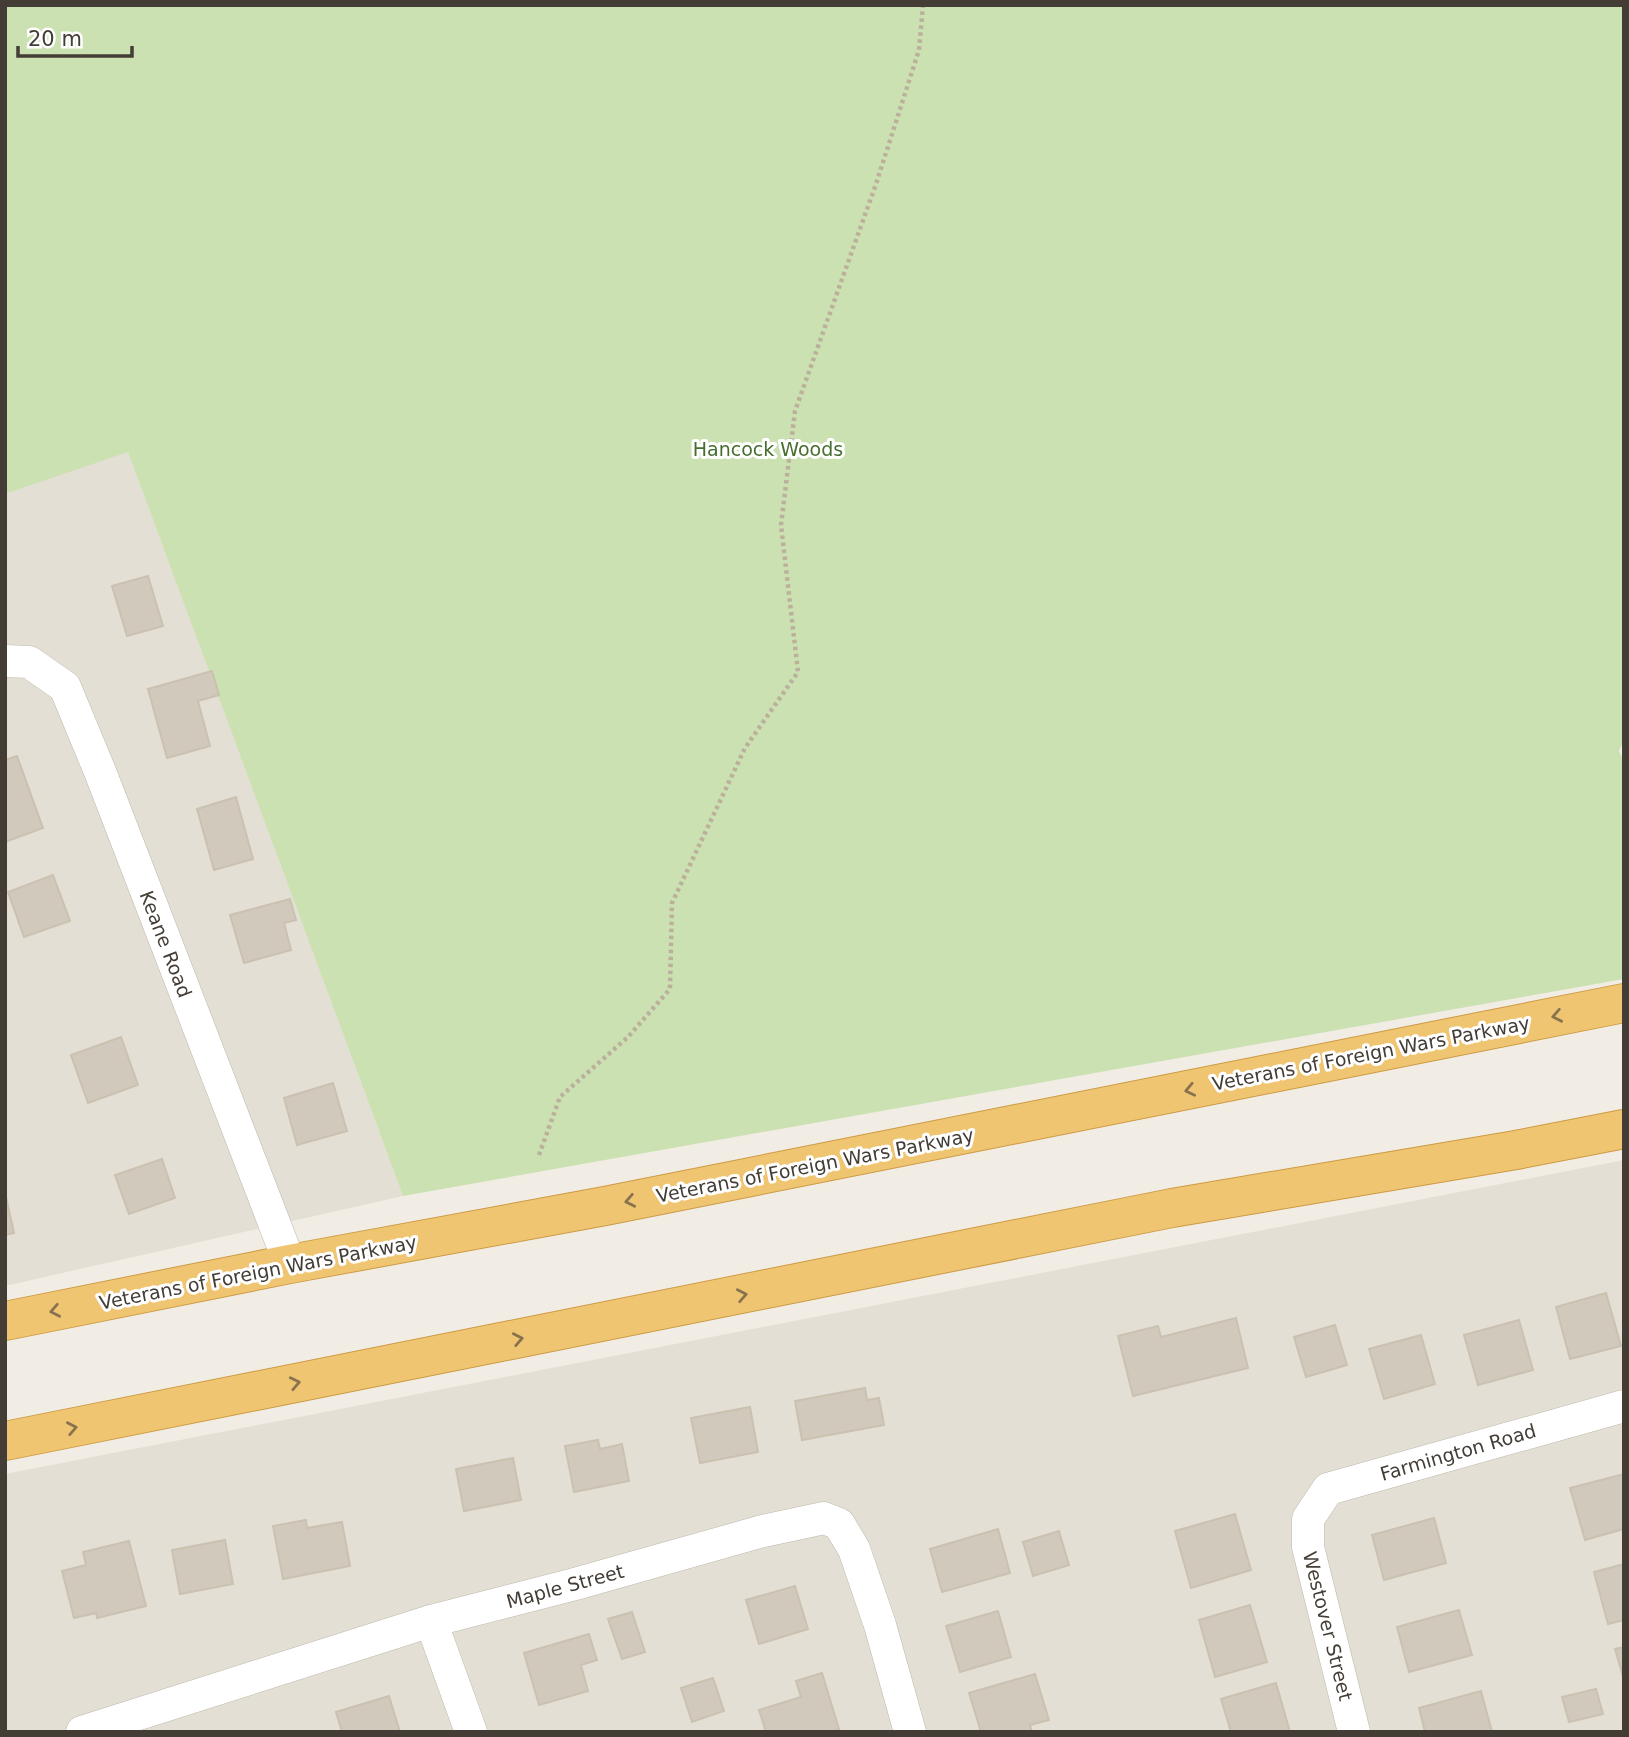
<svg xmlns="http://www.w3.org/2000/svg" width="1629" height="1737" font-family="'DejaVu Sans',sans-serif">
  <rect width="100%" height="100%" fill="#f1ede5"/>
  <path fill="#e4dfd4" d="M128 451 403 1196 5 1286V494Z
    M1624 1160V1732H5V1474Z"/>
  <path fill="#cce1b2" d="M5 5H1624V739L1619 751 1624 762V979L403 1196 128 452 5 494Z"/>
  <path fill="#d1c9bc" stroke="#cbc1b0" stroke-width="2" d="M148 576 163 626 127 636 112 586Z
    M212 671 219 695 198 701 210 746 167 758 148 689Z
    M17 756 43 828 5 842V760Z
    M236 797 253 859 214 870 197 809Z
    M53 875 70 921 24 937 8 892Z
    M290 899 296 920 284 923 291 950 244 963 230 915Z
    M121 1037 138 1085 88 1103 71 1055Z
    M333 1083 347 1131 297 1145 284 1098Z
    M162 1159 175 1198 129 1214 115 1175Z
    M5 1192 14 1233 5 1235Z
    M1606 1293 1621 1346 1570 1359 1556 1307Z
    M1236 1318 1248 1368 1133 1396 1118 1336 1158 1326 1161 1337Z
    M1519 1320 1533 1370 1478 1385 1464 1335Z
    M1335 1325 1347 1365 1306 1377 1294 1337Z
    M1421 1335 1435 1384 1384 1399 1369 1349Z
    M865 1388 867 1400 879 1398 884 1425 802 1440 795 1401Z
    M750 1407 758 1452 700 1463 691 1418Z
    M598 1440 600 1449 622 1444 629 1481 574 1492 565 1446Z
    M513 1458 521 1500 464 1511 456 1469Z
    M1624 1474V1529L1585 1540 1570 1488Z
    M1235 1514 1251 1570 1191 1588 1175 1531Z
    M1434 1518 1446 1563 1384 1580 1372 1535Z
    M306 1520 307 1528 342 1522 350 1566 283 1579 273 1526Z
    M998 1529 1010 1573 942 1592 930 1549Z
    M1059 1531 1069 1565 1033 1576 1023 1542Z
    M225 1540 233 1584 180 1594 172 1550Z
    M129 1541 146 1606 97 1618 96 1613 74 1618 62 1571 86 1565 83 1552Z
    M1624 1564V1620L1608 1624 1594 1572Z
    M795 1586 808 1629 759 1644 746 1600Z
    M1250 1605 1267 1662 1215 1677 1199 1620Z
    M1459 1610 1472 1655 1409 1672 1397 1627Z
    M998 1611 1011 1657 960 1672 946 1626Z
    M632 1612 645 1652 622 1659 608 1619Z
    M589 1634 597 1660 581 1665 588 1691 539 1705 524 1653Z
    M1624 1647V1680L1615 1649Z
    M822 1673 839 1729 830 1732H766L759 1710 801 1697 796 1681Z
    M1035 1674 1049 1720 1030 1725 1032 1732H981L969 1693Z
    M713 1678 724 1711 692 1722 681 1688Z
    M1276 1683 1290 1732H1231L1221 1699Z
    M1596 1689 1603 1714 1569 1722 1562 1697Z
    M1481 1691 1492 1732H1425L1419 1708Z
    M389 1696 400 1732H342L336 1712Z"/>
  <g fill="none" stroke-linecap="round" stroke-linejoin="round">
    <defs>
      <path id="street" d="M5 661 29 662 65 687 101 774 290 1264
        M431 1621 471 1732
        M82 1732 431 1621 575 1584 763 1531 824 1518 839 1524 854 1549 880 1625 910 1732
        M1354 1732 1308 1547V1519L1328 1489 1624 1406"/>
      <path id="highway" d="M5 1321 290 1264 605 1206 1624 1003
        M5 1441 1172 1208 1516 1150 1624 1129"/>
    </defs>
    <use href="#street" stroke="#beb8ac" stroke-width="33"/>
    <use href="#highway" stroke="#cd9a43" stroke-width="40"/>
    <path stroke="#bbb09c" stroke-width="4.5" stroke-dasharray="3.5 3.5" stroke-linecap="butt" d="M539 1155 560 1097 628 1037 670 989 672 903 745 748 798 672 781 525 795 411 876 184 919 50 923 5"/>
    <use href="#street" stroke="#fff" stroke-width="32"/>
    <use href="#highway" stroke="#efc572" stroke-width="38"/>
  </g>
  <defs><path id="oneway-chevron" d="M-2-3.5L2.5 0L-2 3.5" fill="none" stroke-width="1.6" stroke-linecap="round" stroke-linejoin="round" transform="scale(1.75)"/></defs>
  <g stroke="#88734e">
    <use href="#oneway-chevron" transform="translate(1557 1016) rotate(169)"/>
    <use href="#oneway-chevron" transform="translate(1190 1090) rotate(168)"/>
    <use href="#oneway-chevron" transform="translate(630 1201) rotate(169)"/>
    <use href="#oneway-chevron" transform="translate(742 1295) rotate(-11)"/>
    <use href="#oneway-chevron" transform="translate(55 1311) rotate(169)"/>
    <use href="#oneway-chevron" transform="translate(518 1339) rotate(-11)"/>
    <use href="#oneway-chevron" transform="translate(295 1383) rotate(-12)"/>
    <use href="#oneway-chevron" transform="translate(72 1428) rotate(-11)"/>
  </g>
  <g text-anchor="middle" stroke-width="6" stroke-linejoin="round" paint-order="stroke">
    <g font-size="19" fill="#476e2f" stroke="#fff">
      <text x="768" y="456">Hancock Woods</text>
    </g>
    <g font-size="19" fill="#433d36" stroke="#fff">
      <text transform="translate(166 944) rotate(69)" y="7">Keane Road</text>
      <text transform="translate(1371 1053) rotate(-11)" y="7">Veterans of Foreign Wars Parkway</text>
      <text transform="translate(815 1165) rotate(-11)" y="7">Veterans of Foreign Wars Parkway</text>
      <text transform="translate(258 1272) rotate(-11)" y="7">Veterans of Foreign Wars Parkway</text>
      <text transform="translate(1458 1452) rotate(-16)" y="7">Farmington Road</text>
      <text transform="translate(565 1586) rotate(-15)" y="7">Maple Street</text>
      <text transform="translate(1328 1626) rotate(76)" y="7">Westover Street</text>
    </g>
  </g>
  <rect width="1629" height="1737" fill="none" stroke="#433d36" stroke-width="14"/>
  <path d="M18 46v10h114v-10" fill="none" stroke="#433d36" stroke-width="3.5"/>
  <text x="28" y="46" font-size="21" fill="#433d36" stroke="#ffffff" stroke-width="5" paint-order="stroke">20 m</text>
</svg>
